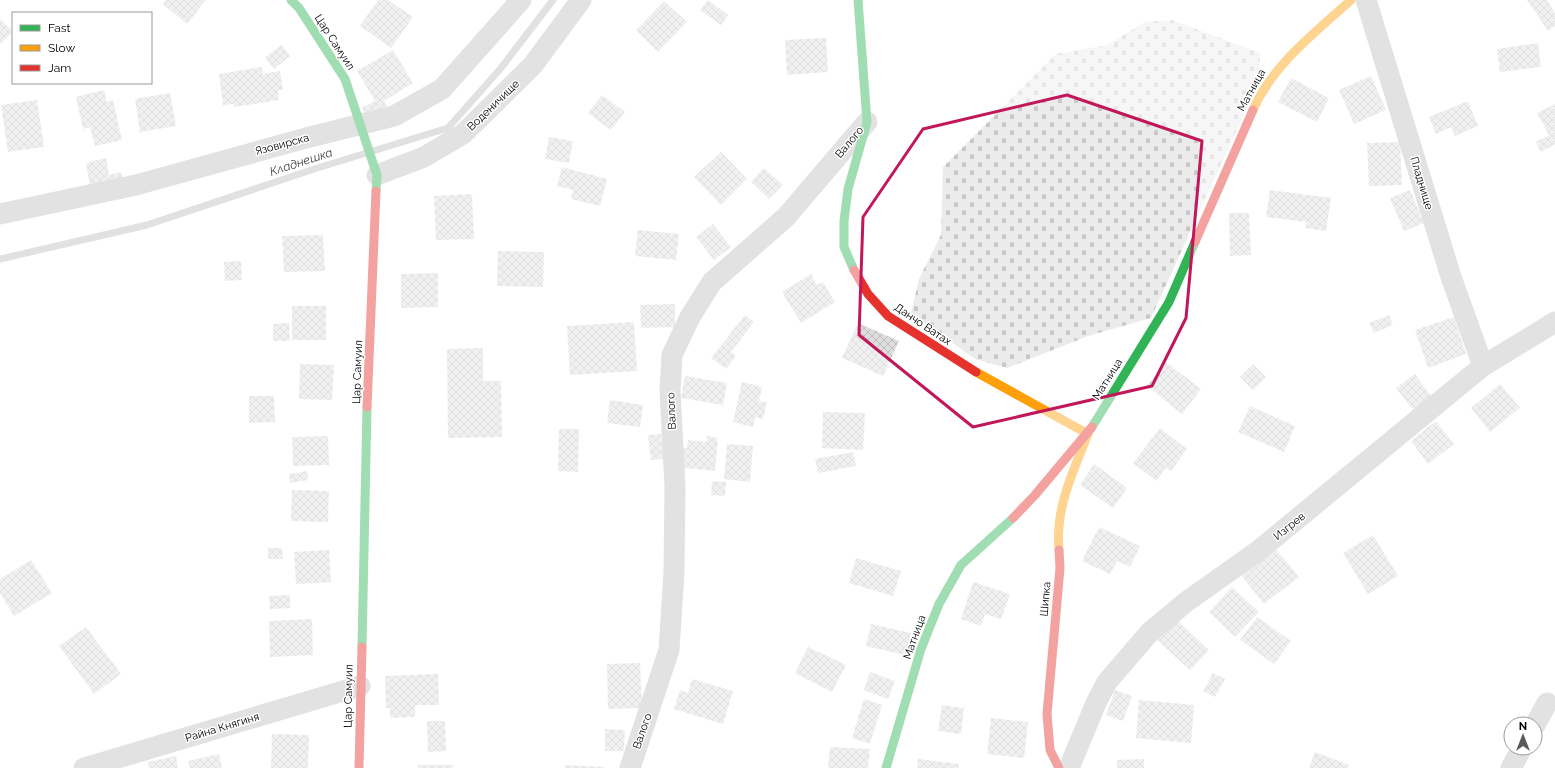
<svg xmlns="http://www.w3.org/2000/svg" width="1555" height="768" font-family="Raleway,sans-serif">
  <defs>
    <pattern id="cemetery-stones" width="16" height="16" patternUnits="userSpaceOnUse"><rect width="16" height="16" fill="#ebebeb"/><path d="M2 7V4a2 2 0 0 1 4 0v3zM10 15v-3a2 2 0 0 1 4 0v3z" fill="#c8c8c8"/></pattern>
    <pattern id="building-cross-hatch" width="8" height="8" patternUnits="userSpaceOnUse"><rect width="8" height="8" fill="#dedede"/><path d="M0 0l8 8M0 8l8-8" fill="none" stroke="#bdbdbd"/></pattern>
  </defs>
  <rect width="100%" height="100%" fill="#fff"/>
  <path fill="url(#cemetery-stones)" d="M1172 20 1260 53 1259 81 1151 318 1088 336 1007 368 975 359 911 313 919 279 941 235 943 167 1056 54 1107 45 1145 22Z"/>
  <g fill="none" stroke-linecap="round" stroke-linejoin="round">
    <path stroke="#bdbdbd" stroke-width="7" d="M0 259 147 225 311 170 448 128 501 68 553 0"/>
  </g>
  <path fill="url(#building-cross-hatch)" d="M166 0H206L187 24 163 4Z
    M378 0H388L413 17 391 48 360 26Z
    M708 0 728 15 721 25 700 10Z
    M1527 0H1547L1555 13V26L1548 31Z
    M664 1 687 22 658 52 636 30Z
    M0 19 13 31 1 44 0 43Z
    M826 38 828 72 787 75 785 40Z
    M1538 43 1541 67 1500 72 1497 49Z
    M282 45 290 56 274 69 265 57Z
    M393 50 413 83 384 101 388 109 368 119 362 108 375 101 357 71Z
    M262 67 263 74 280 71 283 90H278L279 100 234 107V104L223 105 219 74Z
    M1371 76 1386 110 1354 124 1339 90Z
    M1291 78 1329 98 1317 122 1278 102Z
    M104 90 107 102 113 100 122 140 95 146 90 127 83 129 76 97Z
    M170 93 176 126 140 132 135 99Z
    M602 95 625 112 611 130 588 113Z
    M37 100 44 147 8 152 1 105Z
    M1468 101 1478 126 1455 136 1451 127 1436 134 1429 117Z
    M1555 104V144L1541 152 1536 142 1549 135 1537 113Z
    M549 137 573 141 569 163 545 159Z
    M1400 142 1402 185 1369 186 1367 143Z
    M721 152 747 179 721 205 694 177Z
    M106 158 109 175 121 172 123 179 90 186 86 163Z
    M562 167 607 179 600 206 571 199 573 190 557 186Z
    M764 168 783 185 769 199 751 182Z
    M1270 190 1331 198 1326 231 1305 228 1306 222 1266 217Z
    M1410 190 1424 223 1404 231 1390 198Z
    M472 194 474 239 436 240 434 196Z
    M1229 213H1249L1251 255 1230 256Z
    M713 224 731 247 714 260 696 237Z
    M638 230 679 234 676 260 635 256Z
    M323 235 325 271 284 272 282 236Z
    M498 251 544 252 543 287 497 286Z
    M241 261 242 280 225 281 224 262Z
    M438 273V307L401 308V274Z
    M811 274 817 285 823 282 835 302 801 323 782 292Z
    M675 304V327L641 328 640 305Z
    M292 306H326V340H292Z
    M745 315 754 322 731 352 736 356 726 369 711 358Z
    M1389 315 1393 325 1374 333 1369 323Z
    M1454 317 1466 354 1428 368 1415 330Z
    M634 322 637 371 570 375 567 326Z
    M289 323 290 341H273V324Z
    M858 323 899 341 883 376 842 358Z
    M483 348V381H501L502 437 448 438 447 349Z
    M1166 362 1201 389 1182 414 1147 386Z
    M300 364 334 365 332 400 299 399Z
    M1253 364 1266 377 1253 390 1240 377Z
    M1415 374 1434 400 1416 414 1396 388Z
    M685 376 727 383 723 405 681 398Z
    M742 382 762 387 759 401 767 402 763 419 755 417 753 427 733 422Z
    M1500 384 1520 408 1490 432 1471 408Z
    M249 396H274L275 422 249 423Z
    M610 400 643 405 640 427 607 423Z
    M1250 406 1295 426 1284 452 1238 432Z
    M823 412 865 413 863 450 822 448Z
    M1436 421 1454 444 1428 464 1411 441Z
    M1160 428 1187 449 1171 471 1166 468 1156 481 1133 463Z
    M559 429H579L578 472 558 471Z
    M661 434 664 459 651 460 648 435Z
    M328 436 329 465 293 466 292 437Z
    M707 436 718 438 715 471 676 467 678 447 687 448 688 440 707 442Z
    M727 444 753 446 750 482 724 479Z
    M853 452 856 466 818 473 815 459Z
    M1094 464 1127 488 1113 508 1080 485Z
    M307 471 308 480 290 483 289 474Z
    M712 481 726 482 725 496 711 495Z
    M292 490 329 491 328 522 291 521Z
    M1099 527 1140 546 1130 567 1117 561 1110 574 1082 561Z
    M1373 535 1398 576 1368 594 1343 553Z
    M268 548H282L283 559H268Z
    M1275 548 1299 577 1264 604 1241 575Z
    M329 550 331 582 296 584 294 552Z
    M856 558 901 571 893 596 849 583Z
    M31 560 52 593 14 616 0 593V579Z
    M973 582 1010 594 1001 619 985 614 981 626 961 619Z
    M1232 587 1259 612 1235 637 1209 612Z
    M290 595V608L270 609 269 596Z
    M1257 617 1291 641 1274 664 1240 640Z
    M312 619 313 655 270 657 269 621Z
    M1176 619 1209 650 1190 670 1157 640Z
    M871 624 911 633 905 655 866 646Z
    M86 627 121 674 94 694 59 646Z
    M808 647 846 665 832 692 795 673Z
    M640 663 642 708 608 709 607 664Z
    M870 672 895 681 888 699 864 690Z
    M1213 673 1225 679 1215 697 1203 691Z
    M438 674 439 705H415V717L390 718V708H386L385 676Z
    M692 679 733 691 723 724 674 709 680 690 688 693Z
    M1115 690 1132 696 1123 721 1106 715Z
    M864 699 882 705 870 744 852 738Z
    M1139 700 1194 705 1191 743 1136 738Z
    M942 705 964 708 961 734 938 731Z
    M991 718 1028 722 1024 758 987 754Z
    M427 721H445L446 751 428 752Z
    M605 729 625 730 624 751H605Z
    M272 734 309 735 308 768H271Z
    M830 747 870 749 868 768H828Z
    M1315 752 1349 765 1348 768H1309Z
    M219 754 222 768H190L188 761Z
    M176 756 178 768H149L148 762Z
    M918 759 959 764V768H917Z
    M1144 759V768H1117V760Z
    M418 765H453V768H418Z
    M565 765 605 767V768H565Z"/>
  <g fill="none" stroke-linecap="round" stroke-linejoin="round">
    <path stroke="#bebebe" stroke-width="21" d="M1366 0 1451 277 1483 366
      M377 175 424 157 463 134 533 65 581 0
      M0 214 136 185 306 138 394 116 442 89 521 0
      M1535 725 1547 703
      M84 768 360 686
      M630 768 669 650 674 572 675 487 670 391 672 355 690 317 712 282 786 217 867 122
      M1069 768 1096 703 1107 682 1150 632 1186 602 1258 551 1483 366 1555 322
      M1511 768 1522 748"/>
    <path stroke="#30b455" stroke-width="9" d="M291 0 299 8 345 79 377 175 376 191
      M854 270 844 247V221L848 189 867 122 858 0
      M1092 427 1169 302 1195 242
      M362 647 367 407
      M886 768 921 649 939 604 961 565 1013 518"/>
    <path stroke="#ff9f0a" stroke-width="9" d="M1253 110C1273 64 1315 33 1351 0
      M976 372 1088 434C1073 472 1055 508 1059 550"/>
    <path stroke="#e5322d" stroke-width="9" d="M1195 242 1253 110
      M854 270 868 294 888 316 976 372
      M367 407 376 191
      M1013 518 1035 495 1092 427
      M1059 550 1060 568 1047 714 1050 750 1059 768
      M359 768 362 647"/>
  </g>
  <path d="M0 0H1555V768H0ZM1067 95 1202 141 1186 318 1152 386 973 427 859 335 863 217 923 129Z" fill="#fff" fill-opacity=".55" fill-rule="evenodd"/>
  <path fill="none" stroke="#c2185b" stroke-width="3" stroke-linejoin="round" d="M1067 95 1202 141 1186 318 1152 386 973 427 859 335 863 217 923 129Z"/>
  <g text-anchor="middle" stroke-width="3" stroke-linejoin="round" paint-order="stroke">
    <g font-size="11" fill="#000" stroke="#fff">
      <text transform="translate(335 42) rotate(57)" y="4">Цар Самуил</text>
      <text transform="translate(1251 90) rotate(-61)" y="4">Матница</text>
      <text transform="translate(493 105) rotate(-44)" y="4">Воденичище</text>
      <text transform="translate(849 142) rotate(-50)" y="4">Валого</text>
      <text transform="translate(282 144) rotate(-15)" y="4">Язовирска</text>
      <text transform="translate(1422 183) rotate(73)" y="4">Пладнище</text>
      <text transform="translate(923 324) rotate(34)" y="4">Данчо Ватах</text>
      <text transform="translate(357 372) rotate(-88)" y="4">Цар Самуил</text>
      <text transform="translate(1107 379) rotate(-58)" y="4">Матница</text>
      <text transform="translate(671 411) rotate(-92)" y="4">Валого</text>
      <text transform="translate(1289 526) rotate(-39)" y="4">Изгрев</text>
      <text transform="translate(1045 599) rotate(-85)" y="4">Шипка</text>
      <text transform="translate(914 637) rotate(-70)" y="4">Матница</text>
      <text transform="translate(348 696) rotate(-89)" y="4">Цар Самуил</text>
      <text transform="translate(222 727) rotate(-17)" y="4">Райна Княгиня</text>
      <text transform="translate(642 731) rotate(-71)" y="4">Валого</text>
    </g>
    <g font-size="12" font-style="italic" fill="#424242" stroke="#fff">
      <text transform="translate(301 162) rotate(-18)" y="4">Кладнешка</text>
    </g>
  </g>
  <rect x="12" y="12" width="140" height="72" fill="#ffffff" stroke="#999999"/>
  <rect x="20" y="25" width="20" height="6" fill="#30b455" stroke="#999999"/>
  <text x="48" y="32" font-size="12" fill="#000000">Fast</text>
  <rect x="20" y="45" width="20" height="6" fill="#ff9f0a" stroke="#999999"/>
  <text x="48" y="52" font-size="12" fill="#000000">Slow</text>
  <rect x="20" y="65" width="20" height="6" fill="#e5322d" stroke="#999999"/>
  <text x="48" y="72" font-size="12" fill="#000000">Jam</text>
  <g transform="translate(1523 736)"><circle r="19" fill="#ffffff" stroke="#999999"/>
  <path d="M0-3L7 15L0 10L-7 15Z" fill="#595959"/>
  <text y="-6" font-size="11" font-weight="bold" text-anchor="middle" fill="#000000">N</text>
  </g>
</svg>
